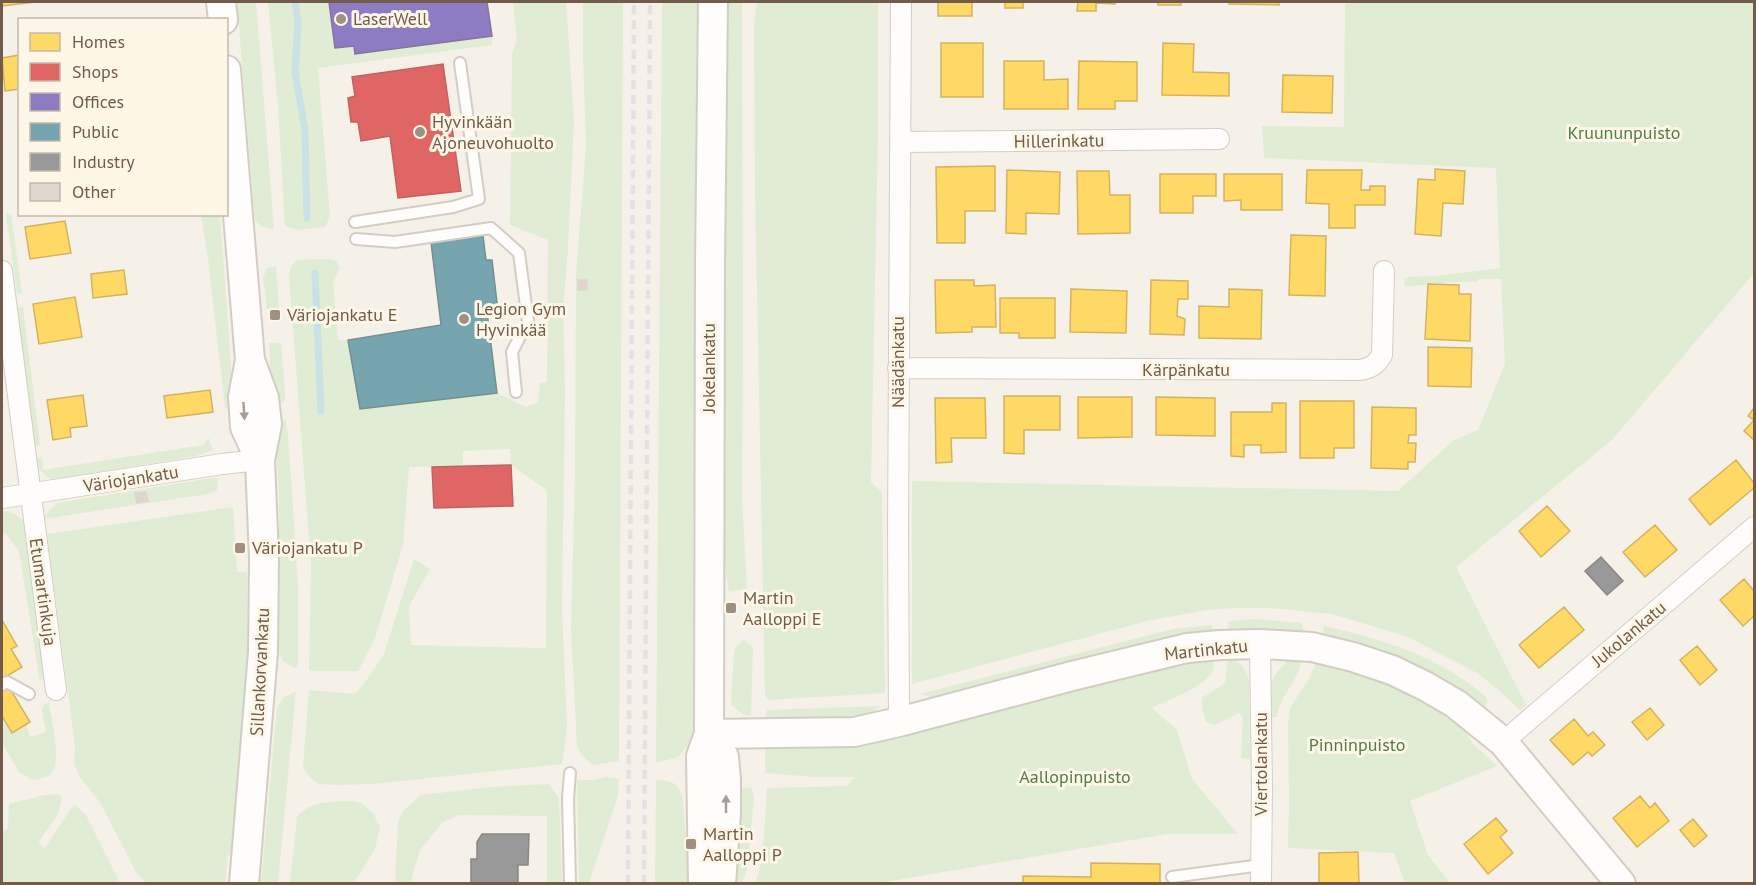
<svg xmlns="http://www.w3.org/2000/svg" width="1756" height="885" font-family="'PT Sans',sans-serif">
  <rect width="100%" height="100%" fill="#f5f1e8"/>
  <path fill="#e0ecd3" d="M237 2H256L274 229 262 227 255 221Z
    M268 2H329L335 47 354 46 356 54 492 36V45L318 68 330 217 325 227 297 230 285 226 278 106Z
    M513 2H566L574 120 568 249 563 309 565 391 562 609 567 728 562 764 373 784 336 785 319 784 309 777 303 767 309 690 355 694 366 681 384 654 414 559 430 569 409 606 411 645 546 648 547 490 511 465 510 449 463 451V466L409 467 403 545 375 638 358 671H309L311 565 289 275 291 267 296 260 329 259 336 261 340 268 333 282 338 340H348L360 409 497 393 526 407 538 402 540 383 547 382 548 240 510 225 512 54 517 39Z
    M583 2H623L619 761 593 765 583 757 577 746 571 630 575 474 576 275 586 145 583 55Z
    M662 2H699L693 552 694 737 678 757 656 763Z
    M726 2H742L743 339 742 498 747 589 729 591 722 551Z
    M757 2H878V132L871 482 882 492 885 693 769 700 765 695 755 191 754 26Z
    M1354 2H1754V273L1612 440 1456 567 1526 705 1520 710 1500 691 1477 673 1408 637 1332 614 1269 608H1235L1206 610 1147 621 912 684V481L1398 491 1454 440 1478 430 1505 364 1501 279H1478L1477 282H1451L1405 287 1404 279 1409 277 1436 276 1500 268 1496 168 1264 158 1262 126 1344 127 1345 4Z
    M6 214H11L22 293 17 294Z
    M201 215H220L234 407 225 408 208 258Z
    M276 266 279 308 267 309 263 278 267 268Z
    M23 307 40 445 35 446 17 308Z
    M269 343H281L285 391V400L281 404 272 405Z
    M282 419 286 421 288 434 298 584V666L295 668 283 661 279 653V491L274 420Z
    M209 438 213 450 196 456 56 479 48 478 38 468 37 457H42L43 470 203 445Z
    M212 478 218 479 217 490 208 494 43 519 50 510 57 503Z
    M233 507 237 572H247V658L243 747 232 854 228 855 225 883H146L136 872 101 804 80 777 74 764 75 746 47 534Z
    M5 511C14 513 20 516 25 523L45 677 40 682 19 551 7 535 2 532V512Z
    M1255 619 1302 623 1304 632H1229L1228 621Z
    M1212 625 1213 633 936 699 920 694 1173 629Z
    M1324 626C1381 638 1442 658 1486 697L1487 704 1483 709 1322 636Z
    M743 640 753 647 751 716 744 715 731 705 734 650Z
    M1228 658C1240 659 1245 669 1249 680L1250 759 1241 758 1243 717 1239 713 1214 725 1206 722 1202 708V698L1225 683Z
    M1213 659C1213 662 1214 665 1213 669 1209 686 1167 700 1152 708L1177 730 1192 779 1238 834H1167L879 883 755 884C765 860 765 815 767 788L847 786 855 777H813L765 773V745L1011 706 1193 660Z
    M1289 660 1301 662C1297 683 1280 695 1277 717H1271C1271 687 1265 681 1289 660Z
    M1317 661 1342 668 1393 685 1420 698 1464 729 1473 744 1497 766 1410 801 1428 855 1450 883H1405L1394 853 1288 848 1289 803 1288 724 1290 708 1310 677Z
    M296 691 278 883H261L277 708 284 697Z
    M49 703C51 718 61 757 53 771 49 778 40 779 32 780L19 772 2 743V716L12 732 26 724 30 737 46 732 42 710 44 704Z
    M880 706 872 713 834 718 765 719 767 710Z
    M606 777 619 779 618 796 589 883H579L577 780H592Z
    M656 780C670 781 677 781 682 796L691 883 655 884Z
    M549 784 559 798 562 883H547V816L458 815 442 823 420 850 412 876V883H395L398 821 404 810 421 795 491 787Z
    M734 787 752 788 754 798 747 870 742 883 730 884Z
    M59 794 62 797 58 814 38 843 45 848 74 804 86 815 120 883H2V831L8 829 9 804 44 795Z
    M351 801 362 803 373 813 380 827 375 849 354 883H290L297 817C311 800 331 802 351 801Z"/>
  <path fill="#ffd966" stroke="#d5b35e" stroke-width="1.5" d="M2 2H36L2 6Z
    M938 2H972V16H938Z
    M1005 2H1023V8H1005Z
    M1078 2H1116L1115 4 1096 3V11H1077Z
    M1158 2H1181V5H1158Z
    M1229 2H1279V5L1229 4Z
    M941 43H983V97H941Z
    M1163 43 1194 44 1193 72 1229 73V96L1162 95Z
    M20 55V89L5 91 2 58Z
    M1004 61H1044V80L1068 79V109H1004Z
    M1079 61 1137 62V101H1115V109H1078Z
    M1283 75 1333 76 1332 113 1282 112Z
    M995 166V211H965V243H937L936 167Z
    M1435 169 1465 171 1463 204 1443 203 1441 236 1415 234 1418 179 1435 180Z
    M1007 170 1060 172 1059 214 1026 213V234L1006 233Z
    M1307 170H1362L1361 190H1370V186H1385V205H1355V228H1329V204L1306 203Z
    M1077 171H1109L1110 195H1130V233L1078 234Z
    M1160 174H1216V196H1193V213H1160Z
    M1224 174H1282V210H1241V200L1224 201Z
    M65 221 71 253 30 259 25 227Z
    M1291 235 1326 236 1325 296 1289 295Z
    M124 270 127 294 93 298 91 274Z
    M935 280H974V286L995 285 996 327H972V332L936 333Z
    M1151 280 1188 281V299H1178L1177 316 1185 319 1184 335 1150 334Z
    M1428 284 1459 285V294H1471L1470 341 1425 339Z
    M1071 289 1127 291 1126 333 1070 332Z
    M1229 289 1262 290 1261 339 1199 338V306L1229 307Z
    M75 297 82 337 39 344 33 304Z
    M1000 298H1055V338H1019V333H1000Z
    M1428 347 1472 348 1471 387 1428 386Z
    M210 390 213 412 167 418 164 396Z
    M83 395 87 426 70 428 71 437 53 440 47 400Z
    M1004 396H1060V430H1024V454L1004 453Z
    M1078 397H1132V437L1078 438Z
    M1156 397 1215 398V436L1156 435Z
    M935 398H985L986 438H951L952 462 936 463Z
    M1300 401H1354V448H1334V458H1300Z
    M1272 403H1286V452L1261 453V445H1244V457L1231 456V412H1272Z
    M1372 407 1416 408V435H1409L1408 443H1416L1415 462H1408V469L1371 468Z
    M1754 408V440L1744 431 1754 420 1748 416Z
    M1736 460 1754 483V488L1710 525 1689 499Z
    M1547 506 1570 531 1541 557 1519 531Z
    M1655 525 1677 550 1645 577 1623 552Z
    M1744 579 1754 591V616L1743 626 1720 600Z
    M1564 607 1584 630 1539 668 1519 645Z
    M2 620 17 646 11 649 22 667 2 679Z
    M1697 646 1717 670 1700 685 1680 660Z
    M9 687 30 722 12 733 2 716V691Z
    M1650 708 1664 725 1647 740 1632 722Z
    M1574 719 1588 736 1593 732 1605 745 1592 756 1588 752 1573 765 1550 740Z
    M1640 796 1650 808 1655 803 1669 821 1637 847 1613 818Z
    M1496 818 1507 831 1500 837 1513 853 1488 874 1464 844Z
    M1693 819 1707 836 1694 847 1680 830Z
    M1358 852 1359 884H1319V853Z
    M1091 863 1160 864V884H1023V876L1091 877Z"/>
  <path fill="#e06666" stroke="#bf635e" stroke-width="1.5" d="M443 64 461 191 398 198 390 136 361 141 358 122H351L348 98 355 96 352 77Z
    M511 465 513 506 434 508 432 467Z"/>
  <path fill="#8e7cc3" stroke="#86729f" stroke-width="1.5" d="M329 2H359V3L368 2H487L492 36 355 54 354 46 335 48Z"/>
  <path fill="#76a5af" stroke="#758f91" stroke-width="1.5" d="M483 236 486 260H492L498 311 487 312 497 393 360 409 348 340 441 325 431 242Z"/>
  <path fill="#999" stroke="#8d8681" stroke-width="1.5" d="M1601 557 1623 581 1607 595 1585 571Z
    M482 834H529L528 865H518V884H471V859H477V842Z"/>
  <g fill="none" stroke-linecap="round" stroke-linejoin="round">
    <path stroke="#cae1e5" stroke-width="7" d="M295 2 298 23 295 72 305 130 307 218
      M315 273 321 411"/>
  </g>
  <path fill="#dfd7ce" stroke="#ded5cb" stroke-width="1.5" d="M578 280H587V290H578Z
    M146 492 148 501 137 503 135 493Z"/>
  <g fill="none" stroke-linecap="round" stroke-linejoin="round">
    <defs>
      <path id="lane" d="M355 222 453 207 479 199 460 63
        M356 239 395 242 491 228 519 253 528 321 512 352 516 392
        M2 685 7 682 29 694
        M1172 877 1261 865
        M570 884 568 799 570 773"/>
      <path id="street" d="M900 142 1219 139
        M2 271 56 690
        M898 368 1360 370C1371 368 1376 365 1382 355L1384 271
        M2 498 222 464 260 460
        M1260 644 1262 788 1261 884
        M899 722 898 530 901 2
        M1503 742 1754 527"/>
      <path id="secondary" d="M221 2 223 20
        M226 70 250 360 243 397 245 427 260 460
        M709 734 854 732 899 722 1072 676 1187 648 1220 645 1260 644 1312 647 1353 657 1392 670 1425 686 1456 704 1503 742 1621 884
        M709 734 724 757 726 780V813L721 884
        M244 884 263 652 264 558 260 460 267 424 264 398 250 360
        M703 884 701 756 709 734 710 265 713 2"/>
    </defs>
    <use href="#lane" stroke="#d4cdc5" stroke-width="14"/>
    <use href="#street" stroke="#d4cdc5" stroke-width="22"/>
    <use href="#secondary" stroke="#d3cdc4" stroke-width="32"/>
    <use href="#lane" stroke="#fefdfc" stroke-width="10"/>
    <use href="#street" stroke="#fefdfc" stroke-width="20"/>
    <use href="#secondary" stroke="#fefdfc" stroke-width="28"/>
    <path stroke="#e4e1e4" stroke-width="4.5" stroke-dasharray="9 6" stroke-linecap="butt" d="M628 884 634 2
      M644 884 650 2"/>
  </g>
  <defs><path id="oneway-solid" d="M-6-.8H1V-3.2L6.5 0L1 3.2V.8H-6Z" transform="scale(1.5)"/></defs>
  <g fill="#aa9c91">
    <use href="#oneway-solid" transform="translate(244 411) rotate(86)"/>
    <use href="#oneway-solid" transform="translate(726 804) rotate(-90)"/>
  </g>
  <g fill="#a09081" stroke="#fef7e8" stroke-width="2">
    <circle cx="341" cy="19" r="6"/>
    <circle cx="420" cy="132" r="6"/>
    <rect x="269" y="309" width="12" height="12" rx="3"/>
    <circle cx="464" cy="319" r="6"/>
    <rect x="234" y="542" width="12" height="12" rx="3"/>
    <rect x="725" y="602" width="12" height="12" rx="3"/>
    <rect x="685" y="838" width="12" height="12" rx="3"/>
  </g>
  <g text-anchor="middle" stroke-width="6" stroke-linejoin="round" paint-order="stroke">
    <g font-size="18" fill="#725b4a" stroke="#fef7e8" text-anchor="start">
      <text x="353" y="25">LaserWell</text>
      <text x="432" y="128">Hyvinkään<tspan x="432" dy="21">Ajoneuvohuolto</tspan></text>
      <text x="476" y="315">Legion Gym<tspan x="476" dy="21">Hyvinkää</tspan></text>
      <text x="287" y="321">Väriojankatu E</text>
      <text x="252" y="554">Väriojankatu P</text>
      <text x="743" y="604">Martin<tspan x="743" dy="21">Aalloppi E</tspan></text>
      <text x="703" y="840">Martin<tspan x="703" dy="21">Aalloppi P</tspan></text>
    </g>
    <g font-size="18" fill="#517d45" stroke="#fef7e8">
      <text x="1624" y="139">Kruununpuisto</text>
      <text x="1357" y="751">Pinninpuisto</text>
      <text x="1075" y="783">Aallopinpuisto</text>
    </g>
    <g font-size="18" fill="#725b4a" stroke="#fef7e8">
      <text transform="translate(1059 141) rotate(-1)" y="6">Hillerinkatu</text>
      <text transform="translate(898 362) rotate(-90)" y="6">Näädänkatu</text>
      <text transform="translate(709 368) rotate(-90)" y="6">Jokelankatu</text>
      <text x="1186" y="376">Kärpänkatu</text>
      <text transform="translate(131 479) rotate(-9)" y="6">Väriojankatu</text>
      <text transform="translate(43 592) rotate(82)" y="6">Etumartinkuja</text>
      <text transform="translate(1629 634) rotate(-40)" y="6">Jukolankatu</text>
      <text transform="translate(1206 650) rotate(-6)" y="6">Martinkatu</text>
      <text transform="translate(260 672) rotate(-87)" y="6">Sillankorvankatu</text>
      <text transform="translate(1261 764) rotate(-90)" y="6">Viertolankatu</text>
    </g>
  </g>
  <rect width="1756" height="885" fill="none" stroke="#725b4a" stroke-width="6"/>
  <rect x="18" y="18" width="210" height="198" fill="#fef7e8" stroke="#c6b9a9" stroke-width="1.5"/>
  <rect x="30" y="33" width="30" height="18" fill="#ffd966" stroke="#c6b9a9" stroke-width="1.5"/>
  <text x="72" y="48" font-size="18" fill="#725b4a">Homes</text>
  <rect x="30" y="63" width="30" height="18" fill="#e06666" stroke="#c6b9a9" stroke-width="1.5"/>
  <text x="72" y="78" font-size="18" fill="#725b4a">Shops</text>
  <rect x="30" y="93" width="30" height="18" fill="#8e7cc3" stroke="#c6b9a9" stroke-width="1.5"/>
  <text x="72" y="108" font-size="18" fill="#725b4a">Offices</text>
  <rect x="30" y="123" width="30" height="18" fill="#76a5af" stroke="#c6b9a9" stroke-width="1.5"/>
  <text x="72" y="138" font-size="18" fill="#725b4a">Public</text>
  <rect x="30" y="153" width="30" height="18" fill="#999999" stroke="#c6b9a9" stroke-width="1.5"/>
  <text x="72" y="168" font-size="18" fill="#725b4a">Industry</text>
  <rect x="30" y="183" width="30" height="18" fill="#dfd7ce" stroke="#c6b9a9" stroke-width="1.5"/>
  <text x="72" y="198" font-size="18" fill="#725b4a">Other</text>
</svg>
